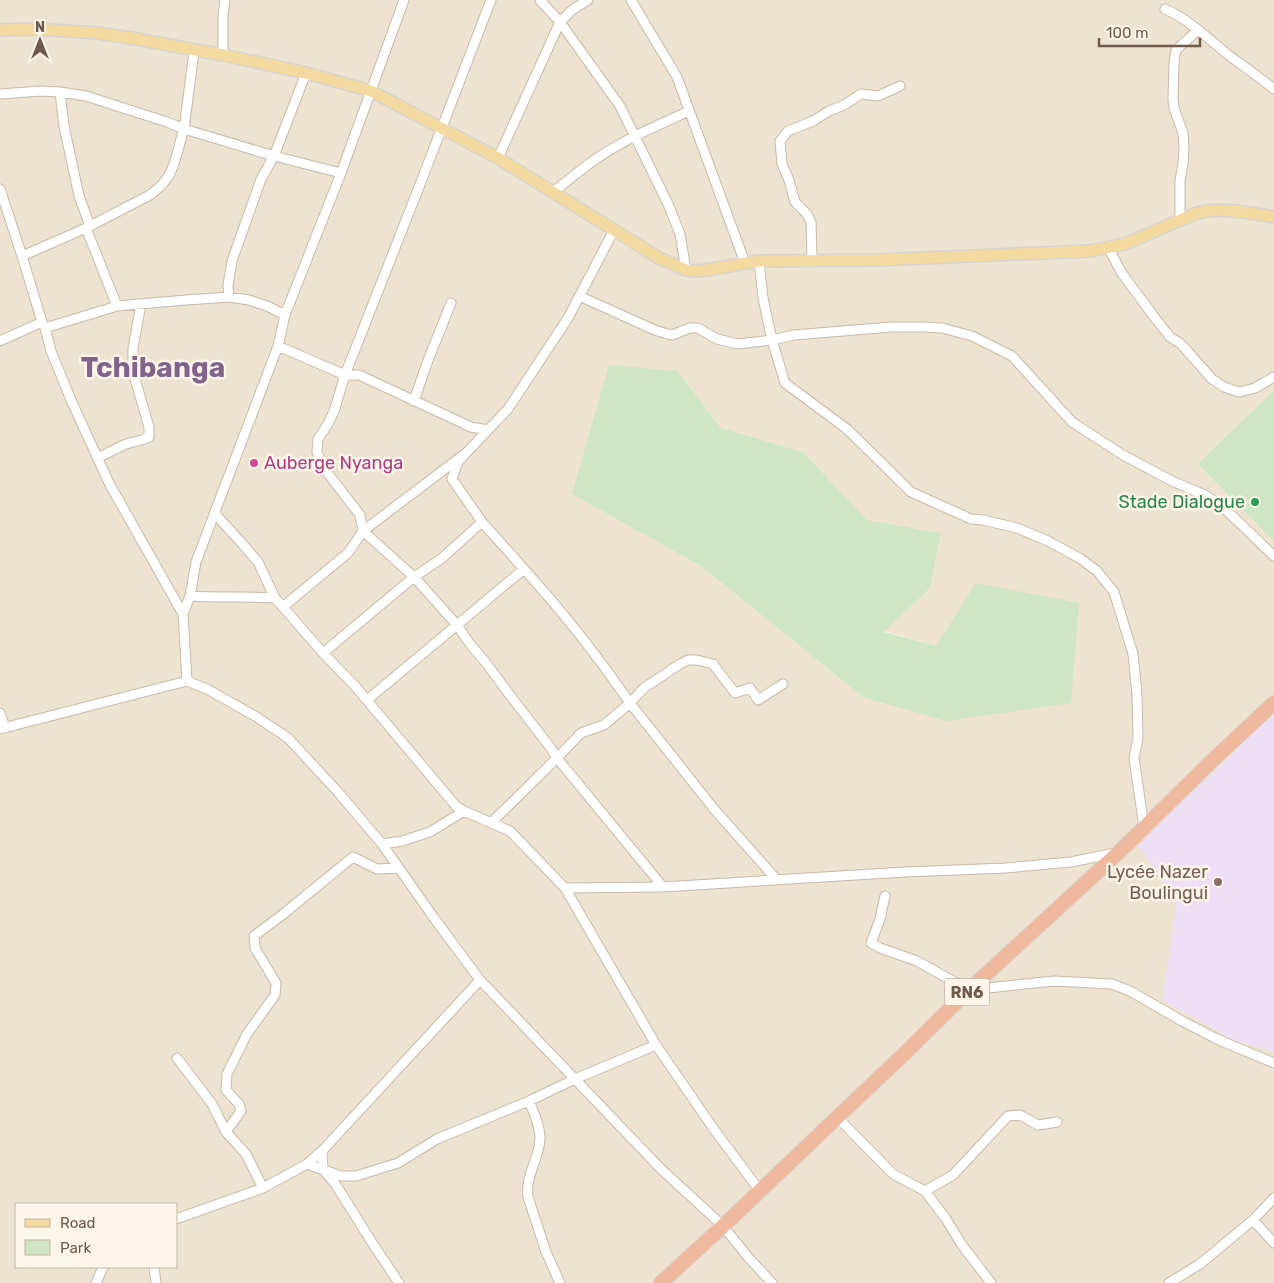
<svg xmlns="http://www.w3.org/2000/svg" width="1274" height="1283" font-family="Rubik,sans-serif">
  <rect width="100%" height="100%" fill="#faf2e2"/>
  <path fill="#eee2d0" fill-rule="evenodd" d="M0 0H1274V1283H0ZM678 371 721 428 803 452 867 520 941 533 930 588 884 631 936 646 863 697 701 566 572 494ZM16 1204H176V1267H16Z"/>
  <path fill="#efdff6" d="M1274 712V1052L1233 1040 1162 1000 1177 904 1148 859 1138 846Z"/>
  <path fill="#cee6c3" d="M609 365 678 371 721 428 803 452 867 520 941 533 930 588 884 632 936 646 976 583 1079 603 1071 703 946 721 863 697 701 566 572 494Z
    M1274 390V546L1273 540 1198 464Z"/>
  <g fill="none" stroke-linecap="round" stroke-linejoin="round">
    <defs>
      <path id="minor" d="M540 0 560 22 620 106 668 204 680 234 686 270
        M631 0 677 77 745 263
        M1165 9C1188 19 1208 38 1227 54 1243 66 1259 77 1274 89
        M194 51 184 129 274 156 341 173
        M223 55V15L225 0
        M60 92 64 126 79 196 90 226
        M0 94 41 91 60 92 86 96 167 122 184 129C178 146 176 167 165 181 161 186 155 191 150 195L86 228 117 306
        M498 158 560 22 572 10 588 0
        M0 189 22 256 42 322 45 328 51 351 71 400 109 483 183 614
        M553 192C566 182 579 171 593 161 623 140 656 126 689 111
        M1180 220V180L1183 164 1184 147 1183 133 1174 108 1173 100 1174 62 1176 50 1198 30
        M1108 247 1121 272 1155 318 1170 337 1181 344 1212 379 1224 387 1239 392 1255 388 1274 377
        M22 256 86 228
        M812 260 811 222 807 214 795 202 789 180 782 164 780 141 788 131 813 121 829 111 844 105 861 94 878 96 900 86
        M759 261 763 298 772 340 794 335 891 327H924L942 328 972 336 1012 356 1072 422 1123 455 1172 481 1205 495 1224 508 1274 556
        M579 296 657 331 672 335 690 328H698L717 339 738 344 772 340 785 383 847 429 911 492 971 519 983 520 1017 528 1048 541 1081 559 1097 571 1114 592 1133 654 1137 694 1138 738 1134 758 1144 827
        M229 297 228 285 232 261 261 179 274 156 306 73
        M45 328 117 306 186 300 229 297 249 300 267 306 285 315
        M0 341 42 322
        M278 346 345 375H359L471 427 488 430 508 409 568 318 614 230
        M414 401 427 363 451 303
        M97 458 126 444 142 440 149 437V427L133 372V348L141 304
        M215 514 240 541 258 562 275 598 323 653 355 686 456 806 464 811 510 831 565 888 656 1045 713 1128 760 1191
        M482 522 441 559 414 577 363 531 466 453 488 430
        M524 569C563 612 597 655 630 703L604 725 581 733 557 758 663 887
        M190 596C218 598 247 596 275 598
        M284 606 348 553 363 531 360 515 323 467 317 452 318 439 328 424 334 411 345 375 419 187 491 0
        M323 653 414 577 457 625 524 569 482 522 452 479 458 462 466 453
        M187 681 183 614 190 596 196 562 278 346 285 315 341 173 404 0
        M367 700 457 625 470 644 487 664 509 694 550 747 557 758 492 822
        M0 713 5 728
        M0 729 187 681 207 689 255 716 288 738 338 792 382 844 434 918 480 980 661 1169 723 1226 748 1257 772 1283
        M382 844 402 841 430 832 464 811
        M777 880 714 809 630 703 644 688 680 664 688 660H697L713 664 735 693 750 688 758 700 783 684
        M565 888 663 887 905 872 1006 868 1071 862 1115 853
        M885 896 880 919 871 943 880 948 917 961 969 990 1054 981 1112 984 1130 991 1182 1021 1219 1040 1274 1063
        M177 1058 212 1104 226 1132 246 1154 263 1188
        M529 1101C534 1113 540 1126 540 1139 539 1159 525 1176 528 1197L546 1252 560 1283
        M837 1117 893 1174 925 1191 946 1219 962 1245 991 1283
        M226 1132 241 1111 239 1104 226 1090 227 1074 247 1034 275 995 276 983 255 948 254 936 282 915 353 857 377 869 399 868
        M322 1151 323 1169 336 1185 371 1241 399 1283
        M307 1164 341 1176H356L398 1163 437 1139 529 1101 575 1079 656 1045
        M925 1191 953 1175 1008 1116 1020 1115 1038 1125 1057 1122
        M176 1219 263 1188 307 1164 322 1151 480 980
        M1253 1220 1274 1243
        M154 1267 156 1283
        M96 1283 103 1267
        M1169 1283 1200 1264 1253 1220 1274 1198"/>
      <path id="major" d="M0 30 33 29 66 31 97 33 131 38 223 55 306 73 371 91 498 158 659 258 686 270 700 271 759 261 877 260 1090 251 1125 244 1194 214C1220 206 1248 213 1274 217"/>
      <path id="highway" d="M661 1283 723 1226 905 1053 969 990 1118 853 1217 756 1274 703"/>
    </defs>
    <use href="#minor" stroke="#c9baaa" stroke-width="11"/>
    <use href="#major" stroke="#dad4d0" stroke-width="14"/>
    <use href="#highway" stroke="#dad4d0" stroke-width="16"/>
    <use href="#minor" stroke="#fff" stroke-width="9"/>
    <use href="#major" stroke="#f3daa0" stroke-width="11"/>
    <use href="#highway" stroke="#efb99e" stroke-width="14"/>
  </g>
  <circle fill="#d1479c" stroke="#fdf6e8" stroke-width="2" cx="254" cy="463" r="5"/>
  <circle fill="#2e9e5b" stroke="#fdf6e8" stroke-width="2" cx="1255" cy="502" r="5"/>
  <circle fill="#8d6e63" stroke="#fdf6e8" stroke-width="2" cx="1218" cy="882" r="5"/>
  <g text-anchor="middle" stroke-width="5" stroke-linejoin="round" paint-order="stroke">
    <rect fill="#fdf6e8" stroke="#9a897a" stroke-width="1" x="944.5" y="978.5" width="45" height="27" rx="4"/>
    <g font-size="16" font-weight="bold" fill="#6f5a4b">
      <text x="967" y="998">RN6</text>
    </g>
    <g font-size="18" fill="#b23c85" stroke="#fdf6e8" text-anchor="start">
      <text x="264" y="469">Auberge Nyanga</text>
    </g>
    <g font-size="18" fill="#27864d" stroke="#fdf6e8" text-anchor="end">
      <text x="1245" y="508">Stade Dialogue</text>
    </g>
    <g font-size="18" fill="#785e54" stroke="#fdf6e8" text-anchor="end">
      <text x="1208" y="878">Lycée Nazer<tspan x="1208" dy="21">Boulingui</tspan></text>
    </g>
    <g font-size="28" font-weight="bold" fill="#81638c" stroke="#fdf6e8">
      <text x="153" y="377">Tchibanga</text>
    </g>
  </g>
  <rect x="15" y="1203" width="162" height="65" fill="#fdf6e8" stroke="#c4b8a9"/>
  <rect x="25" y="1219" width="25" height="8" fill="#f3daa0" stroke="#c4b8a9"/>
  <text x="60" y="1228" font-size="15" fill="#6f5a4b">Road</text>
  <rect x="25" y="1240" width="25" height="15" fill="#cee6c3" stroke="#c4b8a9"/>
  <text x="60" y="1253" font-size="15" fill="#6f5a4b">Park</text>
  <g transform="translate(40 40)" stroke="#fdf6e8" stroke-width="4" paint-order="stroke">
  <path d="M0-4L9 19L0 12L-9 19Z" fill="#6f5a4b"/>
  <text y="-8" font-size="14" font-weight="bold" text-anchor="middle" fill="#6f5a4b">N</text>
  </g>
  <path d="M1099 38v8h101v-8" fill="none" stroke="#6f5a4b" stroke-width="2.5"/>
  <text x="1106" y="38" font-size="15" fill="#6f5a4b" stroke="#fdf6e8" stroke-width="4" paint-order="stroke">100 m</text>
</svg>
